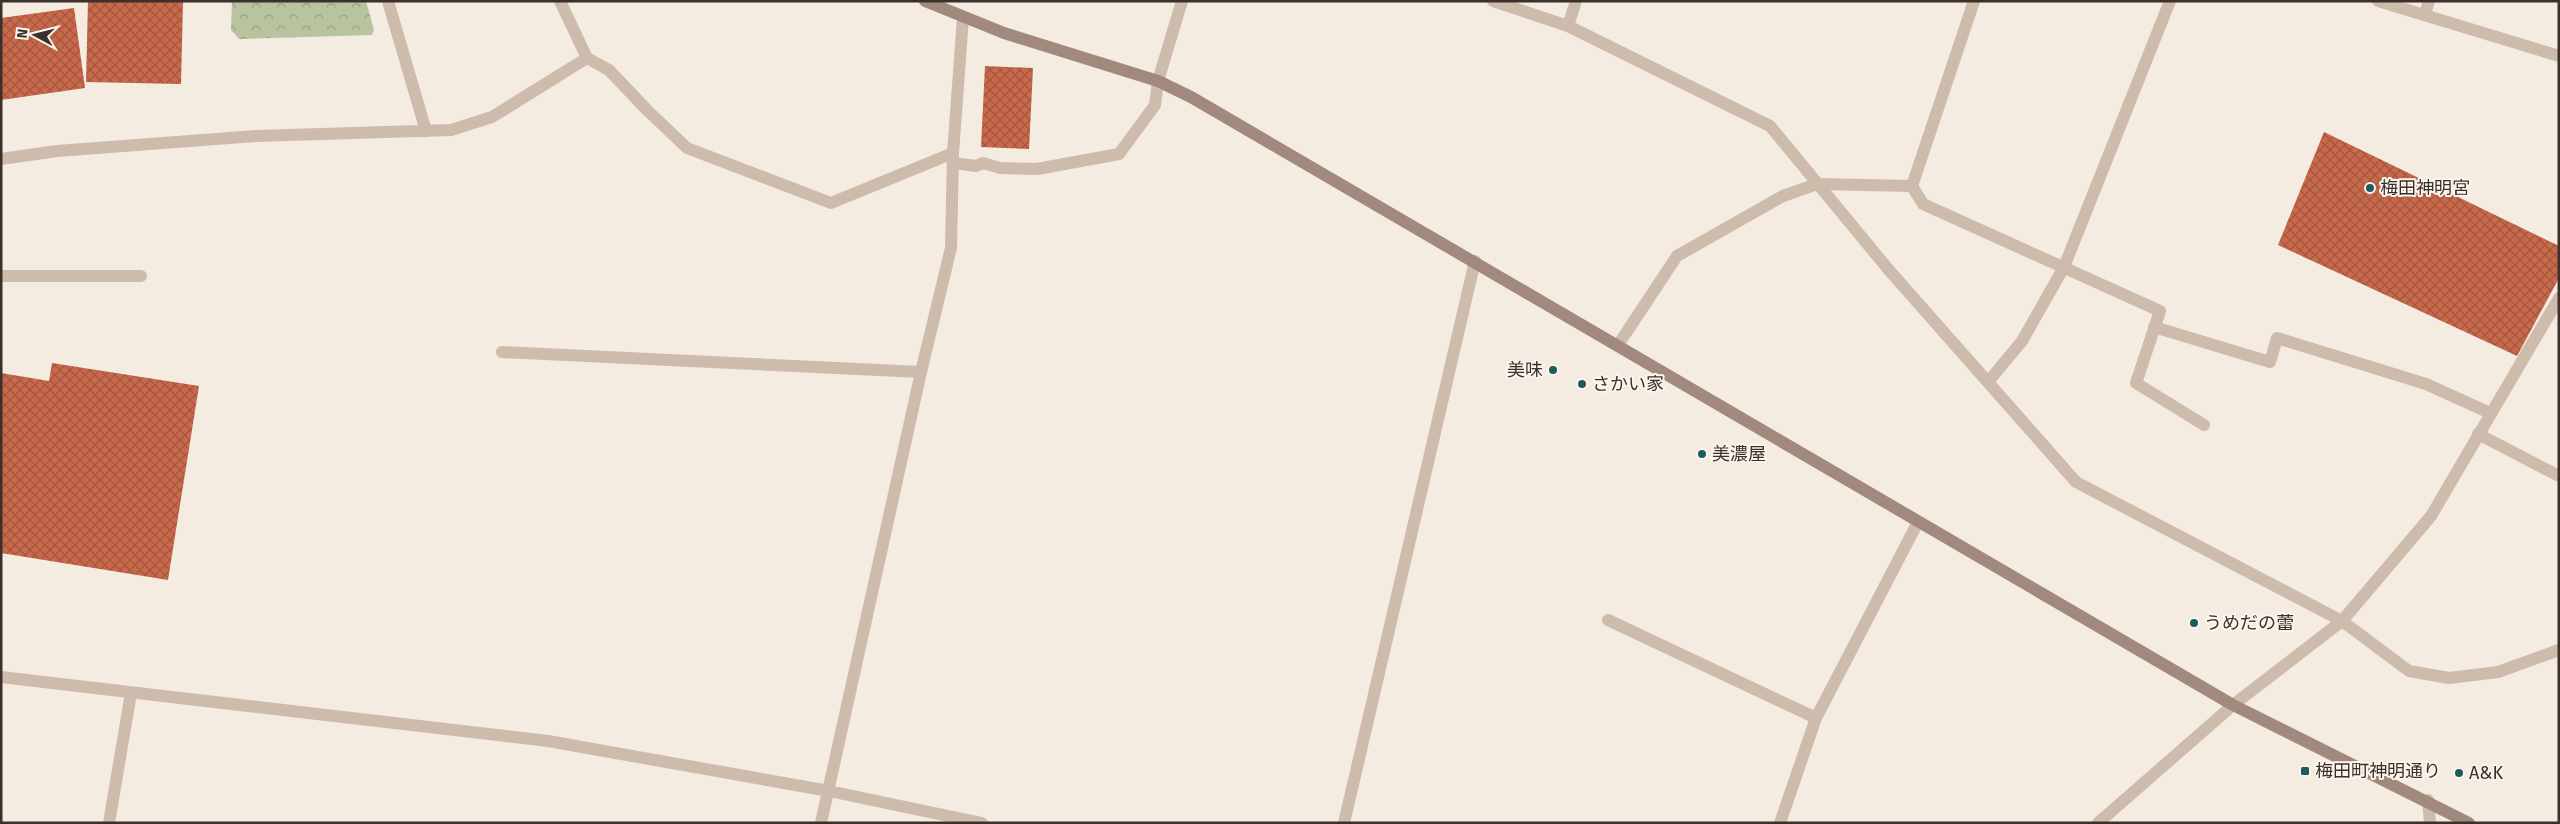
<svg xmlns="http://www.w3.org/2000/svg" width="2560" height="824" font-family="'Fira Sans','Noto Sans JP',sans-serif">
  <defs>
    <pattern id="park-crowns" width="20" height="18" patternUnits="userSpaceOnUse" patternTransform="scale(1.25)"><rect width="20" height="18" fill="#b8c4a0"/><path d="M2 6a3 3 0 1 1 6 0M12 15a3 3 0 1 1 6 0" fill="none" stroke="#97a083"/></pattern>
    <pattern id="building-cross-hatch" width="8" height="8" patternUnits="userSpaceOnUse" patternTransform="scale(1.25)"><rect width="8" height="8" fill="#c8694b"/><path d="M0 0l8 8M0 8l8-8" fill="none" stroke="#a4573f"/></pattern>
  </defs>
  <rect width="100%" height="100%" fill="#f4ebe1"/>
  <path fill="url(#park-crowns)" d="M232 1H366L374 30 372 35 239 39 231 30Z"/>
  <path fill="url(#building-cross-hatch)" d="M88 1H183L181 84 86 82Z
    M74 8 85 88 1 100V18Z
    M985 66 1033 68 1029 149 981 147Z
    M2324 132 2559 246V278L2517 356 2278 245Z
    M52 363 199 386 168 580 1 553V373L49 381Z"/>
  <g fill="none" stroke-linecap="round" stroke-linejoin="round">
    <path stroke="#cdbbac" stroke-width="12" d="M1493 1 1568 26 1770 126 1888 269 2076 482 2342 621 2409 671 2449 678 2498 672 2559 650
      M2425 14 2429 1
      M1568 26 1576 1
      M587 58 609 70 647 110 687 148 831 203 953 153
      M954 163 976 166 983 163 1000 168 1037 169 1119 154 1155 105 1158 81
      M1912 186 1923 204 2160 311 2136 383 2204 425
      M2154 327 2270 362 2277 338 2426 384 2490 413
      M502 352 921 372
      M1988 382 2022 341 2064 267 2170 1
      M2478 434 2559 476
      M1608 620 1816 718 1780 823
      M1816 718 1918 522
      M2428 800 2430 823
      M109 823 131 693"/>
    <path stroke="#cdbbac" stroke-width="12" d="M388 1 426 131
      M2378 1 2559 56
      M1158 81 1182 1
      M1 159 57 151 256 136 451 130 492 117 587 58 560 1
      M1 276H141
      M1618 345 1677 256 1783 196 1817 184 1912 186 1974 1
      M1 677 548 741 829 791 982 823
      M821 823 921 372 951 248 953 153 963 18
      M1344 823 1475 261
      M2098 823 2233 705 2342 621 2431 516 2559 298"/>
    <path stroke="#a18a7d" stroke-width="12" d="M925 1 1004 33 1158 81 1191 97 2233 705 2469 823"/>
  </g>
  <g fill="#1f5a5e" stroke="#fbf5ee" stroke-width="2">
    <circle cx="2370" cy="188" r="5"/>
    <circle cx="1553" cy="370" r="5"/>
    <circle cx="1582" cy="384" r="5"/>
    <circle cx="1702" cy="454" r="5"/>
    <circle cx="2194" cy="623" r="5"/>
    <rect x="2300" y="766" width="10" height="10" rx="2.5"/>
    <circle cx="2459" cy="773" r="5"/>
  </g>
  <g text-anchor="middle" stroke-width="4" stroke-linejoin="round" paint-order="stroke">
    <g font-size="18" fill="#3b302b" stroke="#fbf5ee" text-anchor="start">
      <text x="2380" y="194">梅田神明宮</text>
      <text x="1543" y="376" text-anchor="end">美味</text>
      <text x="1592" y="390">さかい家</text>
      <text x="1712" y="460">美濃屋</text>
      <text x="2204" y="629">うめだの蕾</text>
      <text x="2315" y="777">梅田町神明通り</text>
      <text x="2469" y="779">A&amp;K</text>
    </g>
  </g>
  <rect width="2560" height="824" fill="none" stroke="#3b302b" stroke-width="5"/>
  <g transform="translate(35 35) rotate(277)" stroke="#fbf5ee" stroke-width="4" paint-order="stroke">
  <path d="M0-4L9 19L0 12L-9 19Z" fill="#3b302b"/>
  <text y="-8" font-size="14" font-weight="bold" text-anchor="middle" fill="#3b302b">N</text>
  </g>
</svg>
